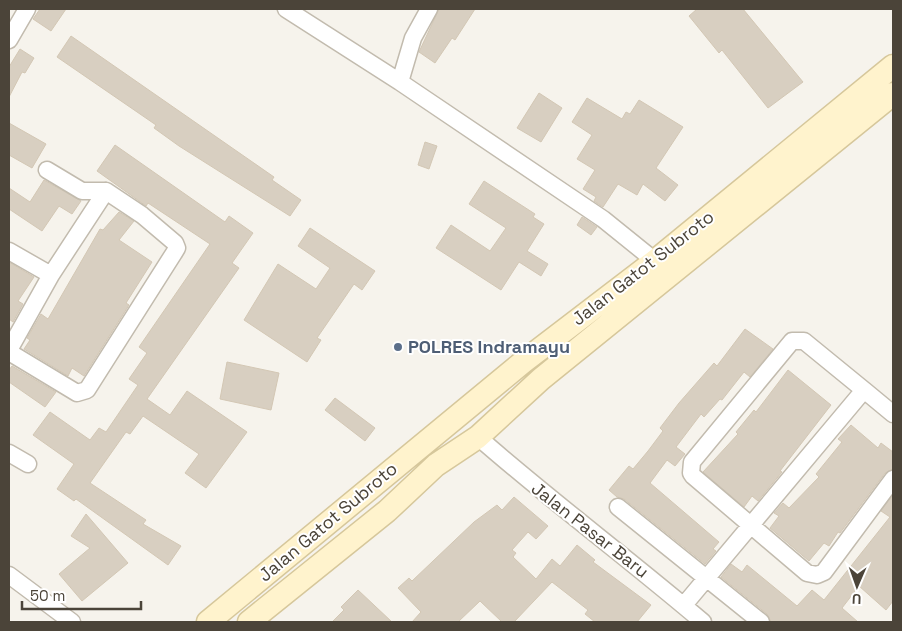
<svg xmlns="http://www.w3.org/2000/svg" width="902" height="631" font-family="'Space Grotesk',sans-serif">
  <rect width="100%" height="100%" fill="#f6f3ec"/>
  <path fill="#d8cfc1" stroke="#d3c7b4" d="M40 9H66L51 31 33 19Z
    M439 9H475L455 40 452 38 435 63 419 52Z
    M697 9H743L803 82 768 108 722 50 719 53 689 16Z
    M71 36 274 177 272 180 301 200 290 216 179 146 154 128 156 125 57 57Z
    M20 49 34 58 25 73 22 72 9 97V67Z
    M539 93 562 108 541 142 517 128Z
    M587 98 622 119 626 112 630 114 639 100 683 127 656 168 678 185 665 201 643 184 637 195 618 184 603 207 594 201 596 197 583 189 595 170 577 159 592 135 572 122Z
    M9 123 46 144 32 168 9 155Z
    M425 142 437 146 429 169 418 165Z
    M115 145 225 222 229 216 253 233 232 263 239 268 147 399 170 415 187 391 247 432 206 488 185 473 199 454 143 416 130 434 126 432 90 483 146 520 143 524 181 546 168 565 76 499 74 501 57 489 74 464 33 435 50 412 90 440 99 428 106 432 138 385 129 379 147 353 139 347 210 244 148 203 146 206 97 171Z
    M44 180 81 201 72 214 59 206 42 231 9 209V188L30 202Z
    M484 181 535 214 533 217 544 224 527 251 548 264 541 276 519 262 501 290 436 248 451 225 490 251 506 228 469 204Z
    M119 212 134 221 119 240 152 262 126 303 129 305 84 376 72 368 68 376 24 349 30 340 27 338 41 314 48 319 100 229 103 230Z
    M582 217 597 227 591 235 577 225Z
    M310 228 375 271 362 290 354 284 317 338 321 340 307 362 244 320 278 264 316 289 330 268 298 246Z
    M9 262 34 277 18 301 23 304 13 322 9 319Z
    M745 329 773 349 750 377 744 372 722 400 720 399 704 417 701 414 676 447 685 454 675 466 667 460 650 483 719 542 713 549 716 551 705 564 624 499 617 497 609 490 629 466 633 469 648 451 663 431 660 428 679 403 714 363 717 366Z
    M227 362 279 373 271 410 220 399Z
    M12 366 56 392 45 407 9 382V370Z
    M788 370 831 405 780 471 782 472 758 501 752 496 744 507 703 472 738 434 736 432 754 410 756 412Z
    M335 398 375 428 365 441 325 410Z
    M851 425 878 448 881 443 893 452V469L885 473 840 533 838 532 829 546 824 543 809 561 770 528 779 516 774 513 783 503 789 508 819 477 816 474 842 442 838 439Z
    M893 495V601L886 610 859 586 842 608 858 622H771L767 614 721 577 731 564 742 572 747 565 797 606 812 590 824 600 890 517 881 511Z
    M514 497 548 526 536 539 528 532 512 550 516 553 513 557 536 579 552 559 560 566 577 545 595 560 593 562 651 605 637 622H595L585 614 588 610 552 582 514 622H502L480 601 458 622H412L421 612 398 588 409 578 412 581 474 522 497 505 502 510Z
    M86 514 128 563 82 601 59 574 90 548 71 536Z
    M358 590 392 622H332L344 610 341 607Z"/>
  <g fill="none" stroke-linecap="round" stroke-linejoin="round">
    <defs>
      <path id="street" d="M286 9 400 82 603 219 655 261
        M9 40 27 9
        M400 82 413 38 429 9
        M9 251 51 275
        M9 350 51 275 106 191H82L47 170
        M9 352 77 393 87 390 174 253 177 248 175 243 142 215 106 191
        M864 390 893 414
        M478 437C551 501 629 559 703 622
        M9 453 28 464
        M618 507 761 622
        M9 575 72 622
        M684 605 864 390 804 341H792L692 462 691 473 693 476 807 573 817 575 824 572 893 479"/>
      <path id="secondary" d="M208 622 523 362 655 261 893 66
        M249 622 387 511 436 465 478 437 541 379 893 94"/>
    </defs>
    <use href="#street" stroke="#c2bbae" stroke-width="19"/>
    <use href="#secondary" stroke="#d6c79b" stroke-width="25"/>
    <use href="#street" stroke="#fff" stroke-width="16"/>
    <use href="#secondary" stroke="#fff3cd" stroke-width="22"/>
  </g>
  <circle fill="#5c6f8a" stroke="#fff" stroke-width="2" cx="398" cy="347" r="5"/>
  <g text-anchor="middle" stroke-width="4" stroke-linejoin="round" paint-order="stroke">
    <g font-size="18" fill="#4b4439" stroke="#fff">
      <text transform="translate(643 268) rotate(-38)" y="6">Jalan Gatot Subroto</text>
      <text transform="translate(328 522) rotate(-40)" y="6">Jalan Gatot Subroto</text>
      <text transform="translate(590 530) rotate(38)" y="6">Jalan Pasar Baru</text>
    </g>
    <g font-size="18" font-weight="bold" fill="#4e5e75" stroke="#fff" text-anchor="start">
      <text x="408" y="353">POLRES Indramayu</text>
    </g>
  </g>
  <rect width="902" height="631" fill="none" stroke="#4b4439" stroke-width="20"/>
  <g transform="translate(857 586) rotate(182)" stroke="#ffffff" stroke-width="4" paint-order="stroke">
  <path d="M0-4L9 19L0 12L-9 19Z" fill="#4b4439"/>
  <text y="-8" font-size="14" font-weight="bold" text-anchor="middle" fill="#4b4439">U</text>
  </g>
  <path d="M22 601v8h119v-8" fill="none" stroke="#4b4439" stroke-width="2.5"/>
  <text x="30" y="601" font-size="15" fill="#4b4439" stroke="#ffffff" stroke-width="4" paint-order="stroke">50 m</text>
</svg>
